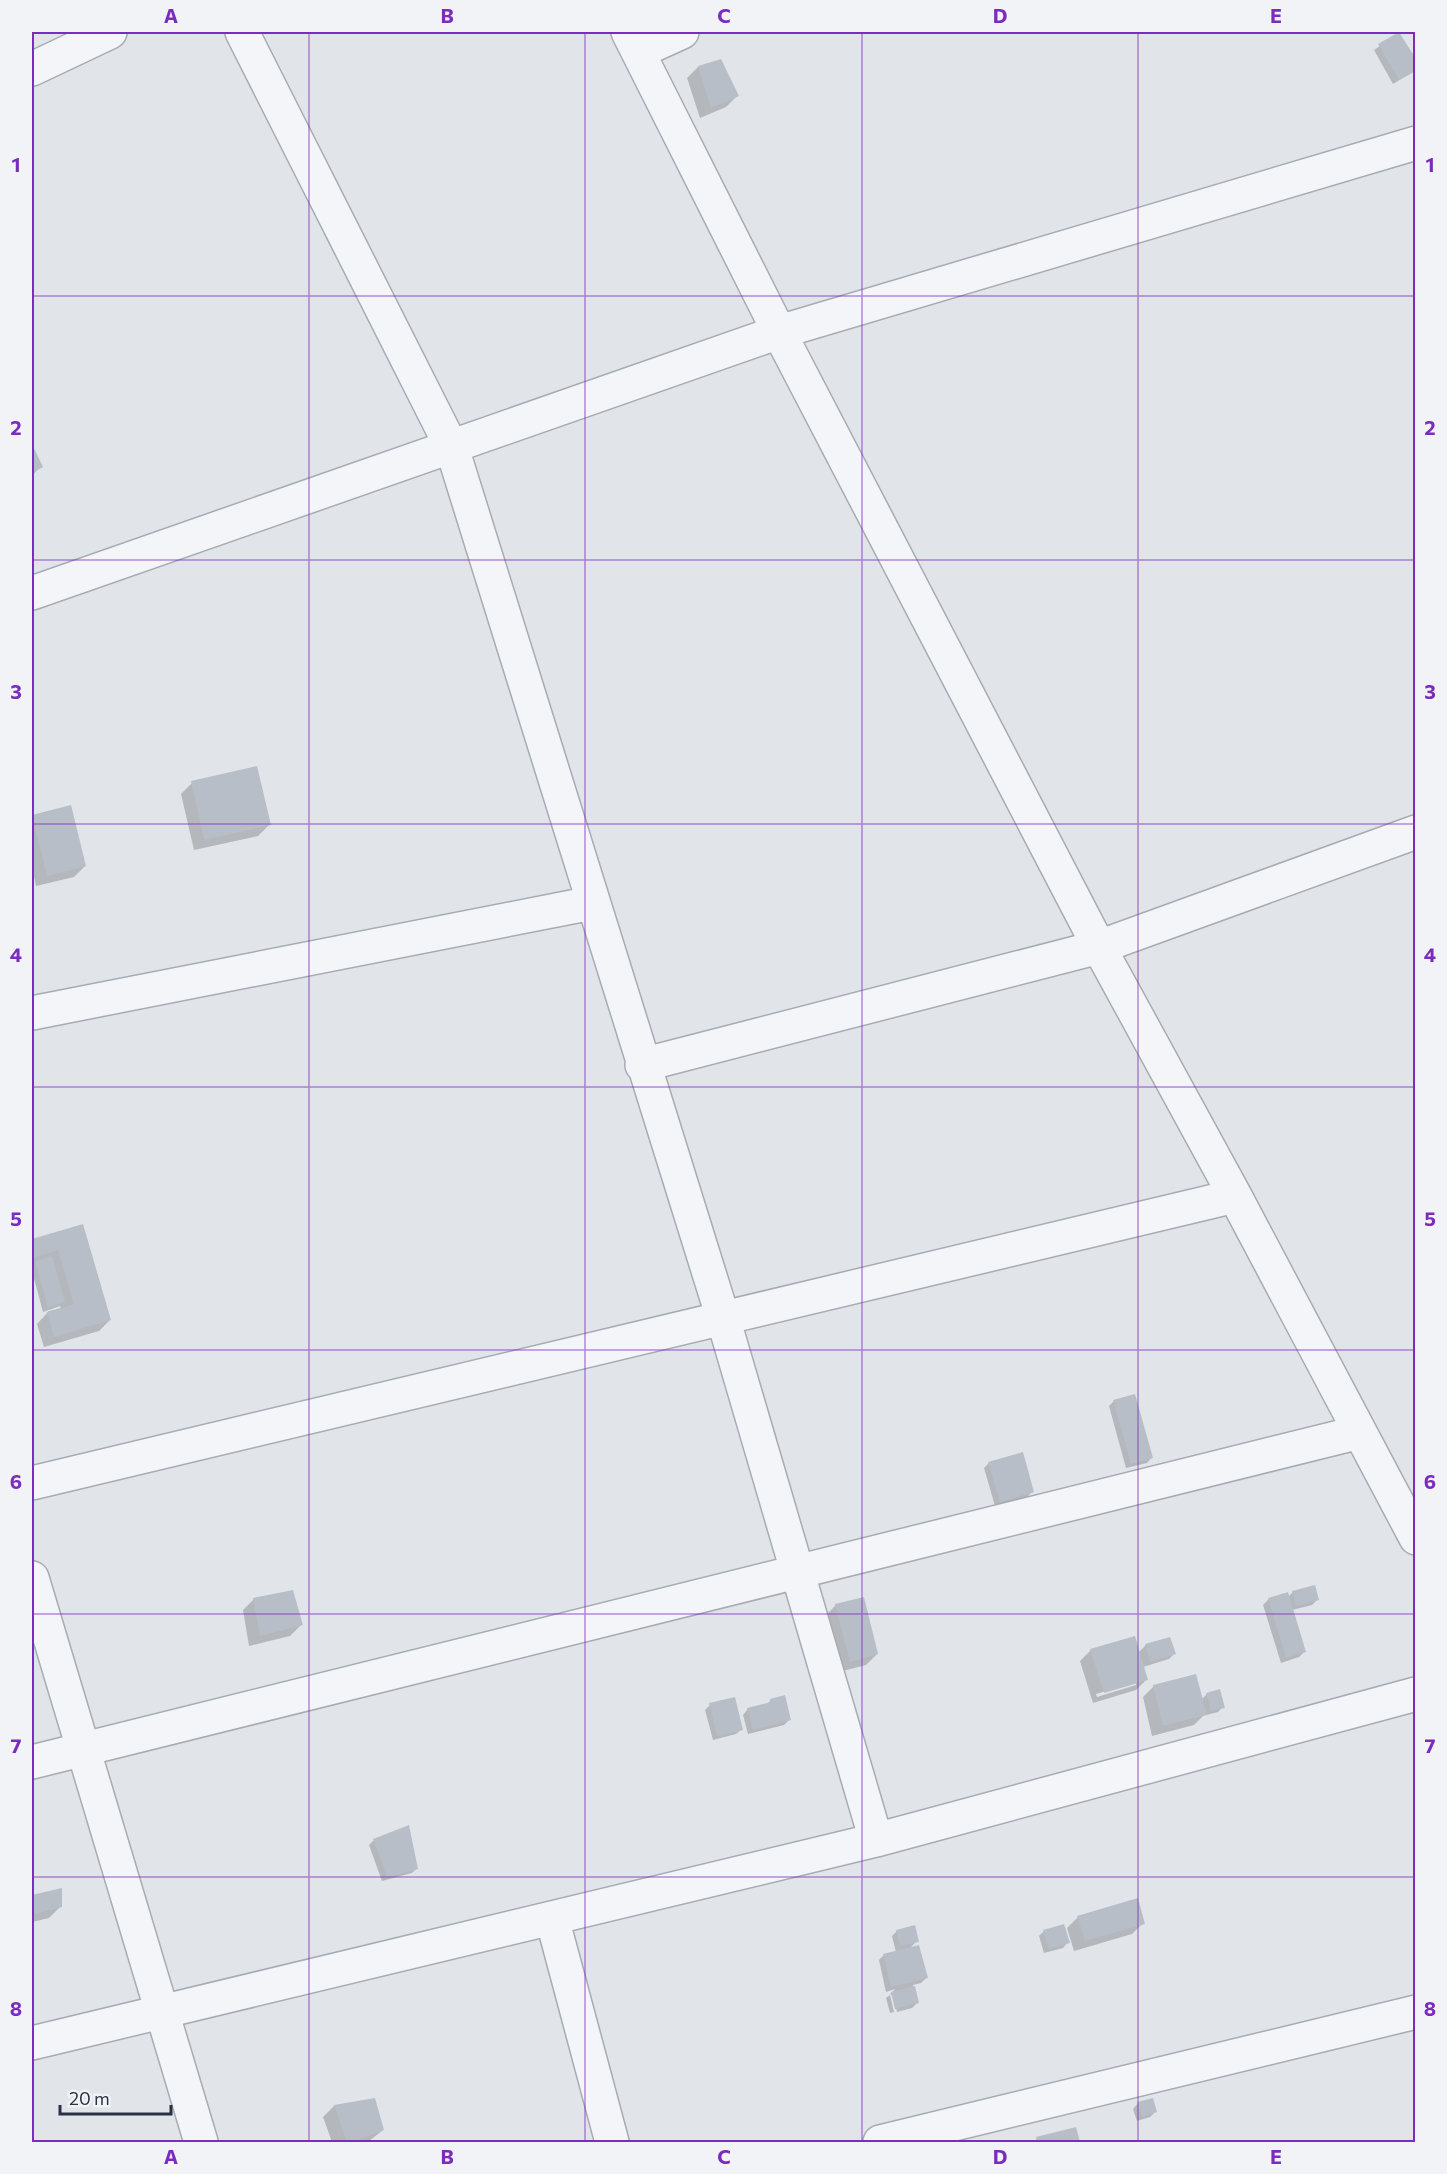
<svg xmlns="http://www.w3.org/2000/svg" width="1447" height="2174" font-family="Commissioner,sans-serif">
  <rect width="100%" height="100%" fill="#e1e5ea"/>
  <path fill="#0003" fill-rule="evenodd" d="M1398 34 1416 70 1393 84 1374 50Z
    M698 67 737 96 726 107 700 118 687 78Z
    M32 447 41 466 32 476Z
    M192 783 269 825 258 836 194 850 181 794Z
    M32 816 85 866 74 877 36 886 32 867Z
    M82 1226 110 1320 99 1331 44 1347 37 1324 49 1311 61 1309 60 1306 43 1312 32 1271V1240Z
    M1114 1401 1152 1457 1147 1463 1126 1468 1109 1406Z
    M989 1463 1032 1492 1027 1497 995 1506 984 1468Z
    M1293 1592 1317 1600 1312 1605 1292 1610 1304 1652 1299 1657 1281 1663 1263 1605 1269 1599 1288 1597Z
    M254 1599 301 1625 290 1636 249 1646 243 1610Z
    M836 1605 877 1654 866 1665 839 1672 825 1616Z
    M1146 1645 1174 1654 1169 1659 1143 1667 1147 1679 1136 1690 1093 1703 1080 1661 1091 1650 1138 1653ZM1136 1682V1685L1097 1697 1096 1694Z
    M1154 1686 1201 1700 1207 1694 1223 1707 1218 1712 1206 1715 1205 1714 1194 1725 1152 1736 1143 1697Z
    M771 1700 789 1720 784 1725 748 1734 743 1715 748 1709 766 1705Z
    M710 1705 742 1729 736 1734 713 1740 705 1710Z
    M374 1840 417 1868 412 1873 382 1881 369 1845Z
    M61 1890 60 1907 49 1918 32 1922V1897Z
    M1078 1917 1143 1923 1132 1934 1074 1951 1067 1928Z
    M897 1931 917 1941 910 1948 926 1978 921 1983 913 1985 917 2003 912 2008 897 2012 893 1995H890L895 1989 886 1992 879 1960 884 1955 896 1952 892 1936Z
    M1044 1931 1068 1942 1063 1948 1044 1953 1039 1936Z
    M890 1995 894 2012 890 2013 886 1998Z
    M374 2100 383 2130 368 2142H332L323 2117 334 2106Z
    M1138 2103 1155 2112 1150 2117 1137 2121 1133 2109Z
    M1075 2129 1078 2142H1033L1037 2139Z"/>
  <path fill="#b8bec7" d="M1399 32 1416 59V71L1399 80 1378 44Z
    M721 59 739 96 711 108 698 66Z
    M32 444 43 467 32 473Z
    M257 766 271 825 204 840 191 781Z
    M71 805 86 866 47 876 32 815Z
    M83 1224 111 1320 54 1337 47 1312 74 1304 58 1250 32 1258V1239Z
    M52 1256 65 1302 48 1308 35 1261Z
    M1135 1394 1153 1458 1131 1464 1113 1400Z
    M1023 1452 1034 1492 1000 1502 988 1462Z
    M1315 1585 1319 1600 1296 1606 1292 1591Z
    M293 1590 303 1625 260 1636 253 1598Z
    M1288 1592 1306 1652 1286 1658 1268 1598Z
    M864 1597 878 1654 850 1662 835 1604Z
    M1135 1636 1148 1680 1104 1693 1090 1649Z
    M1170 1637 1176 1654 1150 1662 1145 1644Z
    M1196 1674 1207 1715 1163 1726 1153 1685Z
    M1220 1689 1225 1708 1211 1711 1206 1693Z
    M785 1695 791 1720 753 1730 747 1708 771 1702 770 1699Z
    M735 1697 743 1730 717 1736 709 1703Z
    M409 1825 418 1869 387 1877 373 1839Z
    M62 1888V1907L32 1915V1895Z
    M1138 1898 1145 1924 1085 1941 1077 1916Z
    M1064 1924 1070 1943 1049 1949 1043 1930Z
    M915 1925 919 1942 900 1946 896 1930Z
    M919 1945 928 1978 891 1987 883 1954Z
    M915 1986 919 2003 895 2009 891 1992Z
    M375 2098 384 2130 353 2142H347L334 2105Z
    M1153 2098 1157 2112 1142 2117 1137 2102Z
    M1076 2127 1080 2142H1037L1036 2137Z"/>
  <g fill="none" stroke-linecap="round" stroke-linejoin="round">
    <defs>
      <path id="minor" d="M242 32 452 448 723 1318 876 1840
        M628 32 779 332 1099 947 1235 1196 1416 1538
        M638 52 682 32
        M32 69 110 32
        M32 593 779 332 1416 143
        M32 1013 592 903
        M642 1065 1099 947 1416 832
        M32 1483 1235 1196
        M32 1578 201 2142
        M32 1762 1360 1432
        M552 1918 612 2142
        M32 2043 876 1840 1416 1694
        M880 2142 1416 2012"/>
    </defs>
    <use href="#minor" stroke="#a6acb4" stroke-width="36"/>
    <use href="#minor" stroke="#f4f5f8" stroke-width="33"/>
  </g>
  <path fill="none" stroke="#7b2cbf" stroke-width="1.5" stroke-opacity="0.55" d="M309 32V2142M585 32V2142M862 32V2142M1138 32V2142M32 296H1416M32 560H1416M32 824H1416M32 1087H1416M32 1350H1416M32 1614H1416M32 1877H1416"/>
  <rect width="1447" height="2174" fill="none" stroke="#f1f3f7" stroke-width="66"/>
  <path d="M60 2105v9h111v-9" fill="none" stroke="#293242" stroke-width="3"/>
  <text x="69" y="2105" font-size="18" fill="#293242" stroke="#f1f3f7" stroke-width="4.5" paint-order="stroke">20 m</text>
  <rect x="33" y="33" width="1381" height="2108" fill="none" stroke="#7b2cbf" stroke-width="2"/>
  <g font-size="20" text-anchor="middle" font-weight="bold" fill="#7b2cbf">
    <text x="171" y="23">A</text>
    <text x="447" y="23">B</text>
    <text x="724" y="23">C</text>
    <text x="1000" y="23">D</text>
    <text x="1276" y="23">E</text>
    <text x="16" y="172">1</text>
    <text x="1430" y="172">1</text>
    <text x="16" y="435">2</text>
    <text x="1430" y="435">2</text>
    <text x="16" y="699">3</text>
    <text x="1430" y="699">3</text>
    <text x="16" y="962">4</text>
    <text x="1430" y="962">4</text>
    <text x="16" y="1226">5</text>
    <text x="1430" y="1226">5</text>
    <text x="16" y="1489">6</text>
    <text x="1430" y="1489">6</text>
    <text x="16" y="1753">7</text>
    <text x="1430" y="1753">7</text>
    <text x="16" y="2016">8</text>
    <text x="1430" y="2016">8</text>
    <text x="171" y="2164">A</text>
    <text x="447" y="2164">B</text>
    <text x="724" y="2164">C</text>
    <text x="1000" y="2164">D</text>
    <text x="1276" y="2164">E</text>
  </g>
</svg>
